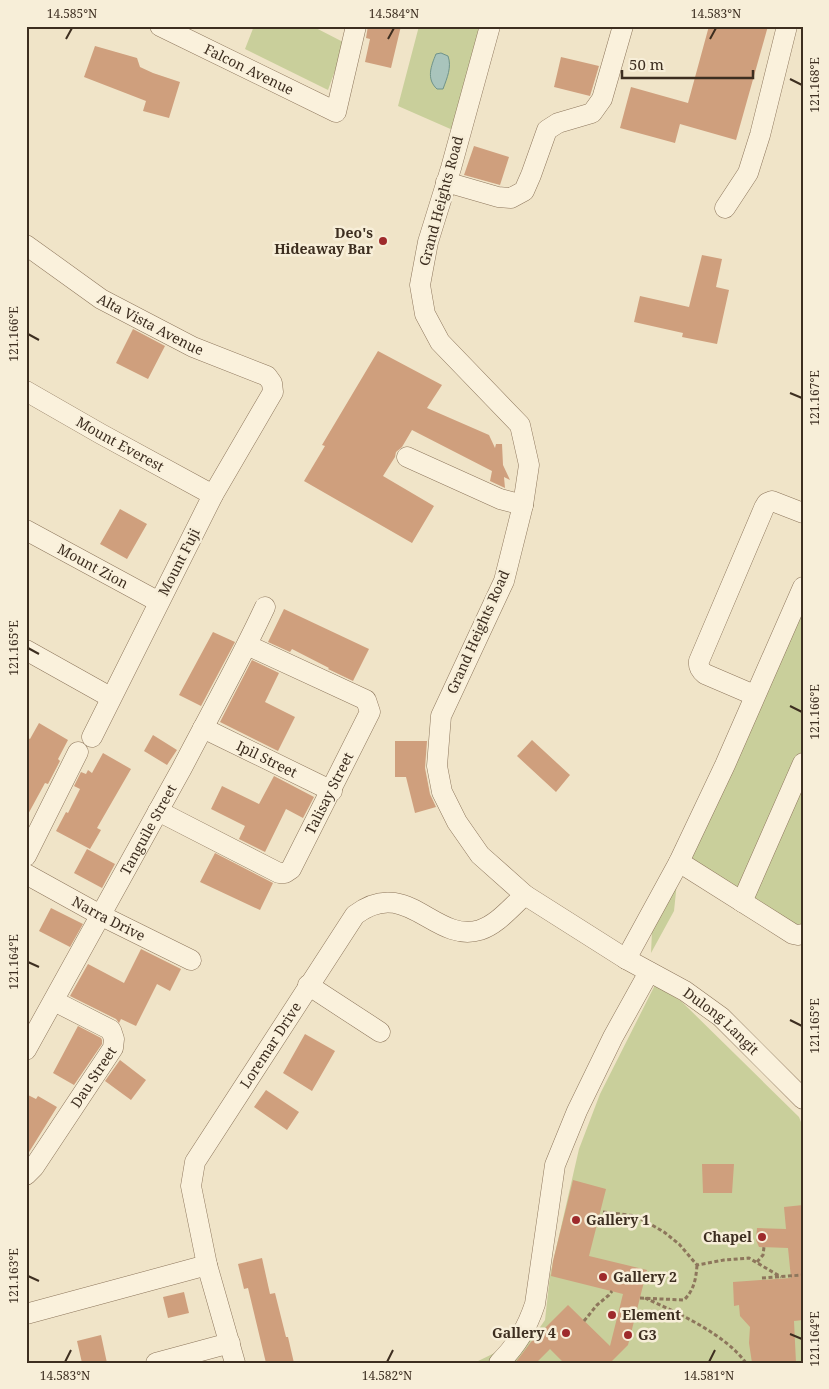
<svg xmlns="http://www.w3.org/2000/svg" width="829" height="1389" font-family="'Noto Serif',serif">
  <rect width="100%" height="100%" fill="#f0e4c8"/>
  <path fill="#c9cf9b" d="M254 26H312L345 43 328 90 245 49Z
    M419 26H482L455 131 398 106Z
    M803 600V927L742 902 679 863 674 911 651 953 653 909Z
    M655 985 681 1001 799 1117 803 1127V1363H474L536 1333 545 1320 550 1275 579 1149 600 1094Z"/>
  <path fill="#a9c4bc" stroke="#6f938a" d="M441 53 448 56C452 67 447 78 443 89H437C426 79 431 66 436 54Z"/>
  <path fill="#cf9f7d" d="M368 26H401L391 68 365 62 370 39 366 38Z
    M709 26H768L736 140 680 124 675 143 620 128 631 87 688 103Z
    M95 46 137 58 140 67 153 73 180 82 169 118 143 111 146 101 84 77Z
    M561 57 599 66 590 96 554 87Z
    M474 146 509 157 500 185 464 175Z
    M702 255 722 259 716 287 729 290 717 344 682 337 683 333 634 322 640 296 689 307Z
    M133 329 165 346 148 379 116 363Z
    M378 351 442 385 427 408 489 435 495 448 496 444H502L503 465 510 480 504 477 505 488 490 481 492 471 412 430 402 447 396 452 395 457 383 476 434 506 412 543 304 481 325 446 322 445Z
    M120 509 147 524 127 559 100 544Z
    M284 609 369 649 353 681 328 669 329 668 292 649 290 652 268 642Z
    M213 632 235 642 201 706 179 695Z
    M252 660 279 673 265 702 295 717 278 751 220 722Z
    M39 723 68 740 58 759 60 761 48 784 45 783 26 818V737L30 739Z
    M153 735 177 750 167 765 144 751Z
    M532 740 570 775 556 792 517 756Z
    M395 741H427L425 768 430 794 436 807 415 813 406 777H395Z
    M103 753 131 769 97 828 101 830 90 849 56 831 66 812 68 813 80 789 74 786 81 772 86 774 88 770 92 773Z
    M274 776 314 797 303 818 286 809 265 852 239 839 245 826 211 809 222 786 259 804Z
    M87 849 115 864 102 888 74 873Z
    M215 853 273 883 260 910 200 882Z
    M51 908 83 924 70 947 39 931Z
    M141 949 181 969 170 991 157 984 136 1026 121 1019 119 1023 116 1019 70 996 88 964 124 983Z
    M78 1026 101 1038 102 1040V1044L74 1085 53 1073Z
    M305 1034 335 1051 312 1091 283 1073Z
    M120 1060 146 1080 131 1100 105 1081Z
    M266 1090 299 1112 287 1130 254 1107Z
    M26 1094 36 1099 38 1096 57 1107 26 1157Z
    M702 1164H734L732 1193H703Z
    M573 1180 606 1189 589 1256 647 1270 628 1345 610 1363H564L550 1349 536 1363H515L531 1342 568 1305 610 1346 623 1294 551 1276 553 1261Z
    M803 1205V1320L794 1321 796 1363H752L749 1343 750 1327 740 1316 739 1305 734 1306 733 1282 791 1278 788 1248 759 1247 756 1240 757 1228 786 1229 784 1207Z
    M262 1258 270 1294 275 1293 286 1337H288L294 1363H266L248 1288 244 1289 238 1264Z
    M184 1292 189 1313 168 1318 163 1297Z
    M101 1335 107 1363H82L77 1341Z"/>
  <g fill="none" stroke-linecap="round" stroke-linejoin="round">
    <defs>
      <g id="minor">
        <path id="s1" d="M160 26 336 112 356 26"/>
        <path id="s2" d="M490 26 451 168 428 242 420 285 425 314 440 342 520 425 529 465 523 505 504 581 441 716 437 766 442 792 457 822 480 855 525 895 626 959 685 991 721 1017 803 1099"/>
        <path d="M446 182 498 197 511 198 524 191 531 175 547 130 558 123 592 113 602 99 623 26"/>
        <path d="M725 208 748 173 760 135 787 26"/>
        <path id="s3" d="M26 245 101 299 193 347 267 376 272 383 273 392 213 495 92 737"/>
        <path id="s4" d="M26 391 101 434 213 495"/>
        <path d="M407 457 500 499 523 505"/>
        <path id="s5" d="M26 530 159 602"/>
        <path d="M26 650 110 697"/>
        <path d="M754 695 705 674C700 670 698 667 699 661L764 508 767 503 772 501 803 513"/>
        <path id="s6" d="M203 728 332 791"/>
        <path id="s7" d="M158 811 279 873H285L291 869 370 712 366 700 247 645"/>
        <path d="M26 856 78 752"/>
        <path d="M679 862 793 934 798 935 803 934"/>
        <path id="s8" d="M26 874 102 916 191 960"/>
        <path d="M742 902 803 763"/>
        <path d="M626 959 679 862 725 765 803 587"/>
        <path d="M308 985 380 1032"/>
        <path id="s9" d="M26 1050C79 956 131 862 182 768 210 714 240 661 265 607"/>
        <path id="s10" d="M26 1175 34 1167 113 1048 114 1039 111 1030 54 1001"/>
        <path d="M26 1314 207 1265"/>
        <path d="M156 1363 230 1343"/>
        <path id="s11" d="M235 1363 207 1265 191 1186 195 1162 355 915C407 875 434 944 480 930 498 924 511 907 525 895"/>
        <path d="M499 1363C517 1345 527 1328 535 1304L555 1165 577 1111 613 1037 649 972"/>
      </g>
    </defs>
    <use href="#minor" stroke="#8d765c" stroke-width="21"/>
    <path stroke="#8d765c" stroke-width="3" stroke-dasharray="4 2.5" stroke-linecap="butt" d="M603 1212 636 1216 664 1232 679 1244 697 1265 724 1260 749 1258 781 1277
      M757 1262 763 1255 764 1247
      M762 1278 803 1275
      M640 1298 684 1300C694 1290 696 1279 697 1265
      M645 1298C678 1313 725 1334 746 1363
      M584 1321 597 1305 609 1295 612 1291"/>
    <use href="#minor" stroke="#faf1dc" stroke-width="20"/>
  </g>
  <path fill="none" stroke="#3d2e20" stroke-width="2" d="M66 39 72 28M388 39 394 28M710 39 716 28M790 79 802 85M28 334 39 340M790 393 802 398M28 648 39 654M790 706 802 712M28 962 39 967M790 1020 802 1026M28 1276 39 1281M790 1334 802 1339M65 1362 71 1350M387 1362 393 1350M709 1362 715 1350"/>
  <g fill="#9e2a2b" stroke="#f7eed8" stroke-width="2">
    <circle cx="383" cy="241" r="5"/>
    <circle cx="576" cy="1220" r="5"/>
    <circle cx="762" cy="1237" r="5"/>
    <circle cx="603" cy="1277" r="5"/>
    <circle cx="612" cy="1315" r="5"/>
    <circle cx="566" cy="1333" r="5"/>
    <circle cx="628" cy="1335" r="5"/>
  </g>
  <g text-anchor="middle" stroke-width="5" stroke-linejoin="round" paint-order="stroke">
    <g font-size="14" fill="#3d2e20" stroke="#f7eed8">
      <text dy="5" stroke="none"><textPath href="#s1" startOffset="99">Falcon Avenue</textPath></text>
      <text transform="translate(441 201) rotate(-75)" y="5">Grand Heights Road</text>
      <text dy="5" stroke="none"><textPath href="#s3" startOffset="148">Alta Vista Avenue</textPath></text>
      <text dy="5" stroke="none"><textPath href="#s4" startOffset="108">Mount Everest</textPath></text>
      <text transform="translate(179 562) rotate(-63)" y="5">Mount Fuji</text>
      <text dy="5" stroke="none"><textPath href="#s5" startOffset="76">Mount Zion</textPath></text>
      <text transform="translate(478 632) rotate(-66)" y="5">Grand Heights Road</text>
      <text dy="5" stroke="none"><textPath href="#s6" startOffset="71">Ipil Street</textPath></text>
      <text dy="5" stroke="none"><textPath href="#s7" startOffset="234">Talisay Street</textPath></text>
      <text dy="5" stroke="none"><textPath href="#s9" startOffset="252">Tanguile Street</textPath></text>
      <text dy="5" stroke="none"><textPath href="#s8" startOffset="94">Narra Drive</textPath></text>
      <text dy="5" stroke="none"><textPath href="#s2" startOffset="1198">Dulong Langit</textPath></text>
      <text dy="5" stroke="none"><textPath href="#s11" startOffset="346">Loremar Drive</textPath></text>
      <text dy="5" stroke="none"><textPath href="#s10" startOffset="119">Dau Street</textPath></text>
    </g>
    <g font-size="14" font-weight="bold" fill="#3d2e20" stroke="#f7eed8" text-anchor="start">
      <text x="373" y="238" text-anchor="end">Deo's<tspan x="373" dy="16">Hideaway Bar</tspan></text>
      <text x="586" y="1225">Gallery 1</text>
      <text x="752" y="1242" text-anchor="end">Chapel</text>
      <text x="613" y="1282">Gallery 2</text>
      <text x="622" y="1320">Element</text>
      <text x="556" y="1338" text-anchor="end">Gallery 4</text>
      <text x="638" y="1340">G3</text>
    </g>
  </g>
  <rect width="829" height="1389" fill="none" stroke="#f7eed8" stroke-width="55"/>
  <path d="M622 70v8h131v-8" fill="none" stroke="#3d2e20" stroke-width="2.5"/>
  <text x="629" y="70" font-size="15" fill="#3d2e20" stroke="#f7eed8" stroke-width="4" paint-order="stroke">50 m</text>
  <rect x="28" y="28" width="774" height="1334" fill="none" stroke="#3d2e20" stroke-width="2"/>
  <g font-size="12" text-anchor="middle" fill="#3d2e20">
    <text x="72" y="18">14.585°N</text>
    <text x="394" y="18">14.584°N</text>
    <text x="716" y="18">14.583°N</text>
    <text transform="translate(815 85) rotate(-90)" y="4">121.168°E</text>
    <text transform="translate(14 334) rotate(-90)" y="4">121.166°E</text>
    <text transform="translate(815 398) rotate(-90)" y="4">121.167°E</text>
    <text transform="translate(14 648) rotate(-90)" y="4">121.165°E</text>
    <text transform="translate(815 712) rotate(-90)" y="4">121.166°E</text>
    <text transform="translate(14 962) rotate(-90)" y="4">121.164°E</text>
    <text transform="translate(815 1026) rotate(-90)" y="4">121.165°E</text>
    <text transform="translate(14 1276) rotate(-90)" y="4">121.163°E</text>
    <text transform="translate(815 1339) rotate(-90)" y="4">121.164°E</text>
    <text x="65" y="1380">14.583°N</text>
    <text x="387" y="1380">14.582°N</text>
    <text x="709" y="1380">14.581°N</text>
  </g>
</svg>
